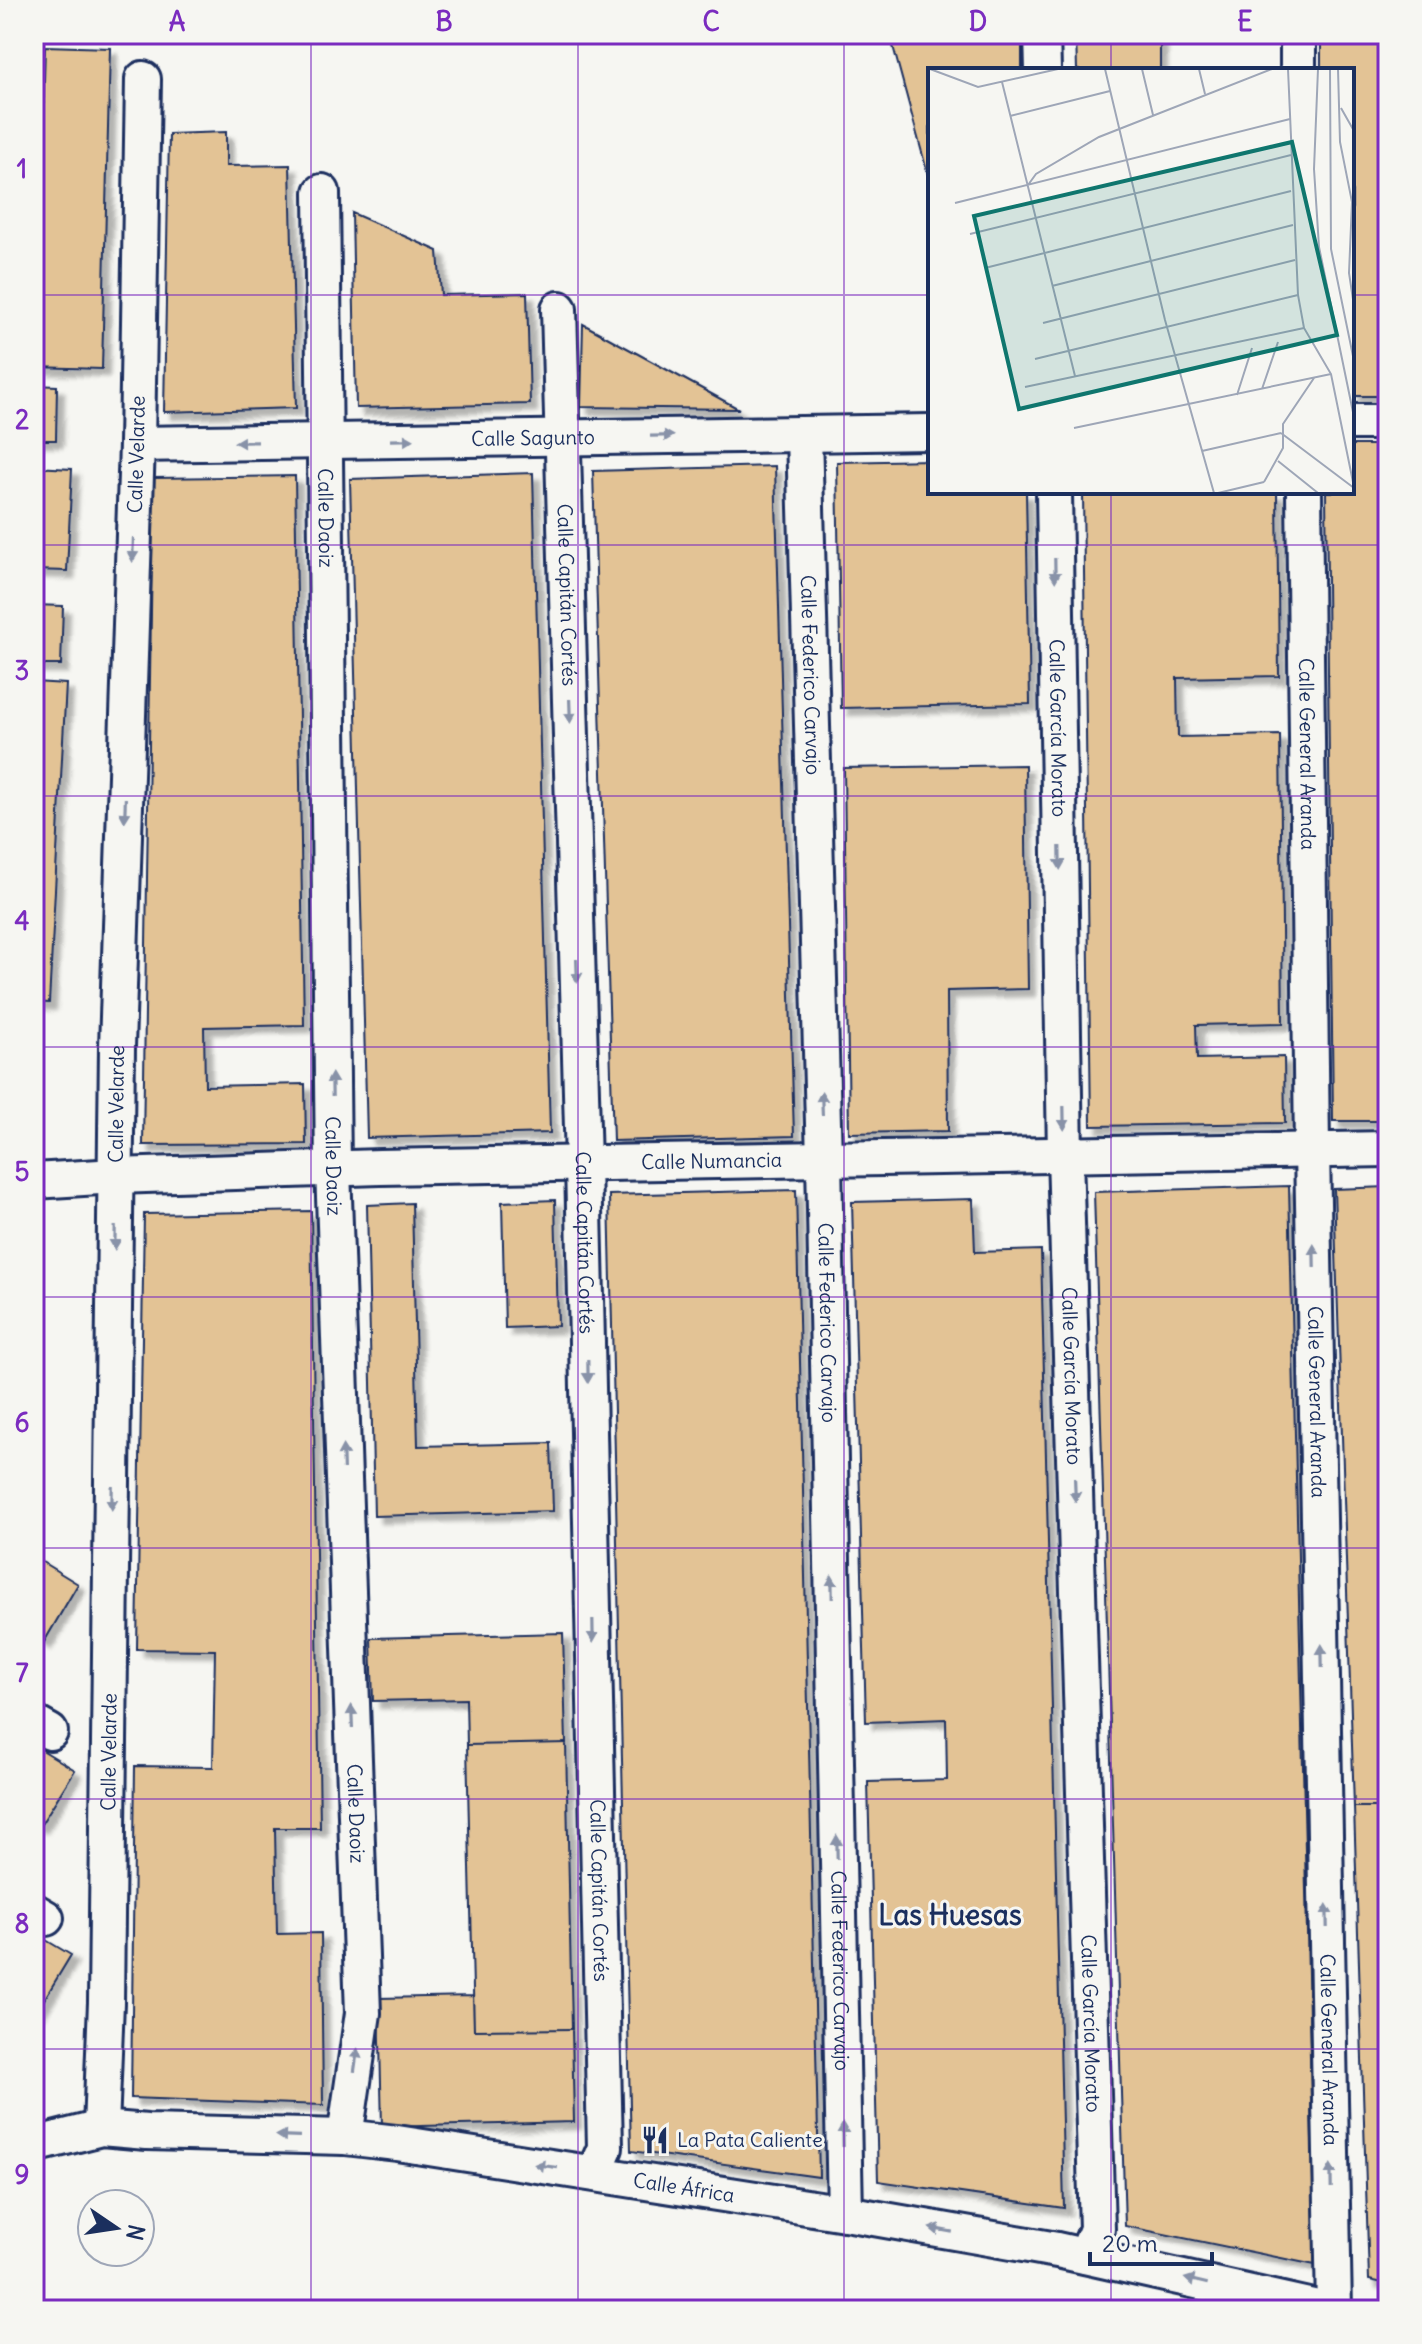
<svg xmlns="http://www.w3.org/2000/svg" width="1422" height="2344" font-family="Delius,sans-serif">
  <defs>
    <filter id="shadow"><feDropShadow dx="7" dy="7" stdDeviation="2" flood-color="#0004"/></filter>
  </defs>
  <rect width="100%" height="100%" fill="#f6f6f2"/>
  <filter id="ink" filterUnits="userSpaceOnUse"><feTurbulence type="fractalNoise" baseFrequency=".0125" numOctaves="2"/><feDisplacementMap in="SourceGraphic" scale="16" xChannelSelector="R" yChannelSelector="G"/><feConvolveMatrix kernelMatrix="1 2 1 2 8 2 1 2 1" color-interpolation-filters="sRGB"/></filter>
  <g filter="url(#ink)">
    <path fill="#e3c395" stroke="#1b2f5e" stroke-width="2" filter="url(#shadow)" d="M900 34H1022V70H930V182L890 35Z
      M1076 34H1160V70H1077Z
      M1321 34H1388V396H1352V70H1321Z
      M45 46 110 48 102 369 36 367Z
      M226 132V166L290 165 296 408 164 412 169 134Z
      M352 213 438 251 441 295 527 293 530 404 356 408Z
      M583 324 739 409 581 407Z
      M34 385 57 386 56 440H34Z
      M1352 445H1388V1121H1333L1326 492H1352Z
      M930 460V492H1026L1030 704 841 708 837 462Z
      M775 466 794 1136 613 1141 593 471Z
      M34 467 72 469 67 571 34 570Z
      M533 473 550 1133 367 1138 350 479Z
      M295 476 304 1025 204 1027 205 1086 305 1084 306 1144 143 1145 153 478Z
      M1083 492H1277L1279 676 1177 678 1178 737 1280 735 1283 1023 1196 1025 1197 1059 1284 1057 1285 1123 1091 1126Z
      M34 605 63 606 61 665H34Z
      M34 682 66 684 49 1003 34 1002Z
      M1025 765 1028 989 947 991 948 1131 849 1133 844 768Z
      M1289 1186 1315 2265 1125 2226 1094 1192Z
      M1388 1187V1807H1354L1334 1189Z
      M796 1190 819 2177 631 2151 609 1195Z
      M973 1199 975 1252 1041 1250 1064 2208 878 2181 868 1782 947 1780 946 1719 866 1722 852 1202Z
      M555 1200 558 1326 505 1328 502 1202Z
      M412 1203 418 1446 551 1443 553 1511 374 1516 367 1205Z
      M311 1211 320 1828H275L277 1934 321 1933 323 2105 131 2098 135 1766 213 1767 215 1650 137 1649 144 1214Z
      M34 1557 78 1584 44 1642 34 1636Z
      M563 1633 566 1743 467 1745 466 1699 373 1701 371 1638Z
      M566 1743 572 2029 474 2030 467 1745Z
      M34 1745 75 1770 40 1826 34 1823Z
      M1354 1807H1388V2284L1369 2280Z
      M34 1933 71 1955 36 2013 34 2012Z
      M473 1996 474 2030 572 2029 574 2122 382 2127 379 1998Z"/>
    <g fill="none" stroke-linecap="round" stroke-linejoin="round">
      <defs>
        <g id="minor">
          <path d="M1042 34 1043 70"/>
          <path d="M1298 34V70"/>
          <path id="s1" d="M322 192 333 1169 363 2013 345 2137"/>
          <path id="s2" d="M559 309 583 1164 605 2148 594 2173"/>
          <path d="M1352 422H1388"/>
          <path id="s3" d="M804 435 824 1160 845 2213"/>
          <path id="s4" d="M137 444 930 432"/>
          <path id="s5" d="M1054 492 1065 1155 1097 2229 1086 2256"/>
          <path id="s6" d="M1304 492 1312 1150 1334 2310"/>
          <path id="s7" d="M34 1181 116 1176 380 1167 1388 1149"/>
          <path d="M34 1723 50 1732"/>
          <path d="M34 1911 46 1918"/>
          <path id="s8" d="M101 2128 106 2002 117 1047 137 444 143 79"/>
          <path id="s9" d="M34 2145 101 2128 147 2132 345 2137 397 2143 845 2213 1057 2250 1327 2310"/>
        </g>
      </defs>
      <use href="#minor" stroke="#1b2f5e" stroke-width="40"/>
      <use href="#minor" stroke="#f6f6f2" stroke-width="34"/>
    </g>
    <defs><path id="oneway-solid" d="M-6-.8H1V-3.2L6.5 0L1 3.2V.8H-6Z" transform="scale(2)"/></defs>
    <g fill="#8892a8">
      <use href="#oneway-solid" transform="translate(662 436) rotate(-1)"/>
      <use href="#oneway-solid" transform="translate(402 440) rotate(-1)"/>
      <use href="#oneway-solid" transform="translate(246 442) rotate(179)"/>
      <use href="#oneway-solid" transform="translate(133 550) rotate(92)"/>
      <use href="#oneway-solid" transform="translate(1055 570) rotate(89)"/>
      <use href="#oneway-solid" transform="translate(570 711) rotate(88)"/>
      <use href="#oneway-solid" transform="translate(125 810) rotate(92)"/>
      <use href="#oneway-solid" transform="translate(1060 858) rotate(89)"/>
      <use href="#oneway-solid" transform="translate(577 971) rotate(88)"/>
      <use href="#oneway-solid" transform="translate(332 1085) rotate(-91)"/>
      <use href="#oneway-solid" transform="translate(822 1103) rotate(-92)"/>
      <use href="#oneway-solid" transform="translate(1064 1118) rotate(89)"/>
      <use href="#oneway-solid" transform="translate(115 1238) rotate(91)"/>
      <use href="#oneway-solid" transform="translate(1314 1256) rotate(-91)"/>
      <use href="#oneway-solid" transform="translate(588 1371) rotate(89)"/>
      <use href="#oneway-solid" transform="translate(343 1457) rotate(-92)"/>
      <use href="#oneway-solid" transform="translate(1075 1490) rotate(88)"/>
      <use href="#oneway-solid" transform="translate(112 1498) rotate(91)"/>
      <use href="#oneway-solid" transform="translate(832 1587) rotate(-91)"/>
      <use href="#oneway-solid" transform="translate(593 1631) rotate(89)"/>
      <use href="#oneway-solid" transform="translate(1322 1656) rotate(-91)"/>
      <use href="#oneway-solid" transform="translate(352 1717) rotate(-92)"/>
      <use href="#oneway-solid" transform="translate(837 1847) rotate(-91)"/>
      <use href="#oneway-solid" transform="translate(1327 1916) rotate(-91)"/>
      <use href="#oneway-solid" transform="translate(356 2060) rotate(-82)"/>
      <use href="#oneway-solid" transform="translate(843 2135) rotate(-91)"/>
      <use href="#oneway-solid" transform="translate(288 2136) rotate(-178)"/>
      <use href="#oneway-solid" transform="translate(546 2166) rotate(-172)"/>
      <use href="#oneway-solid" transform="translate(1331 2176) rotate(-91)"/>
      <use href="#oneway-solid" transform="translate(941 2230) rotate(-170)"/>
      <use href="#oneway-solid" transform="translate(1196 2281) rotate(-167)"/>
    </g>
  </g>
  <path fill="none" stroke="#7b2cbf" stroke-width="2" stroke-opacity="0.55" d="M311 34V2310M578 34V2310M844 34V2310M1111 34V70M34 295H930M1352 295H1388M1111 492V2310M34 545H1388M34 796H1388M34 1047H1388M34 1297H1388M34 1548H1388M34 1799H1388M34 2049H1388"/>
  <defs>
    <symbol id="restaurant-bare" viewBox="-9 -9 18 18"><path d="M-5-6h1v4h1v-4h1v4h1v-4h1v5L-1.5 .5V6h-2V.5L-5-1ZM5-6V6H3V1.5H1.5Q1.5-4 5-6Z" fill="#1b2f5e" stroke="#f6f6f2" stroke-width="2.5" paint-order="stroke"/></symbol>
  </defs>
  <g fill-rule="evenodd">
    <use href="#restaurant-bare" x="635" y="2120" width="40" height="40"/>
  </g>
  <g text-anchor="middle" stroke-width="6" stroke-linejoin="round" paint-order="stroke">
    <g font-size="20" fill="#1b2f5e" stroke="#f6f6f2">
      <text dy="7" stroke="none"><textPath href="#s4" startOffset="396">Calle Sagunto</textPath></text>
      <text dy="7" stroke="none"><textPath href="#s8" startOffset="1674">Calle Velarde</textPath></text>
      <text dy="7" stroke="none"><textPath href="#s1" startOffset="326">Calle Daoiz</textPath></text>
      <text dy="7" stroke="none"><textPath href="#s2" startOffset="286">Calle Capitán Cortés</textPath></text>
      <text dy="7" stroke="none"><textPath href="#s3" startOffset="240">Calle Federico Carvajo</textPath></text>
      <text dy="7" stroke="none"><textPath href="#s5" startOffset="236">Calle García Morato</textPath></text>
      <text dy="7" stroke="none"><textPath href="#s6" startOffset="262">Calle General Aranda</textPath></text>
      <text dy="7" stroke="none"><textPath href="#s8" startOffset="1024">Calle Velarde</textPath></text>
      <text dy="7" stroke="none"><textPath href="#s7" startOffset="678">Calle Numancia</textPath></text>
      <text dy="7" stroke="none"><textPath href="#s1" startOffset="974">Calle Daoiz</textPath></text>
      <text dy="7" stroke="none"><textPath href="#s2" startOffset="934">Calle Capitán Cortés</textPath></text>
      <text dy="7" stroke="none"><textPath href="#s3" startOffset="888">Calle Federico Carvajo</textPath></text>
      <text dy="7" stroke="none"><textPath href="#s5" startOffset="884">Calle García Morato</textPath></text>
      <text dy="7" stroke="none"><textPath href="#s6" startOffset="910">Calle General Aranda</textPath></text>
      <text dy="7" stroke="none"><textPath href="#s8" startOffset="376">Calle Velarde</textPath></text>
      <text dy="7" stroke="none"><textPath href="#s1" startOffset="1622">Calle Daoiz</textPath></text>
      <text dy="7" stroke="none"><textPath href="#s2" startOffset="1582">Calle Capitán Cortés</textPath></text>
      <text dy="7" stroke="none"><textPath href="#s3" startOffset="1536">Calle Federico Carvajo</textPath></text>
      <text dy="7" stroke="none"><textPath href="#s5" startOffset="1532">Calle García Morato</textPath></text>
      <text dy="7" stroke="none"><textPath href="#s6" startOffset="1558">Calle General Aranda</textPath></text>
      <text dy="7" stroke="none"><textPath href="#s9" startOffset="656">Calle África</textPath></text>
    </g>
    <g font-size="20" fill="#1b2f5e" stroke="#f6f6f2" text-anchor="start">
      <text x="677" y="2147">La Pata Caliente</text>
    </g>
    <g font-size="28" font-weight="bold" fill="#1b2f5e" stroke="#f6f6f2">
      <text x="950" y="1925">Las Huesas</text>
    </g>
  </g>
  <g transform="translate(928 68)">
    <rect width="426" height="426" fill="#f6f6f2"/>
    <path fill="none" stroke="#9ea6b7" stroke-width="2" d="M2 1 50 19 130 1M177 1 237 252 286 425M214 1 225 47M271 1 277 26M360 1 370 227 376 260 403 306 426 419M390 1 386 101 391 179 426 349M402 1 403 181 426 293M410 1 412 74 424 134 421 205 426 238M74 14 147 308M413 40 426 63M82 48 182 23M100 117 108 106 171 69 344 1M27 135 362 51M42 166 363 87M57 200 363 123M124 218 365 157M115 255 367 192M107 291 370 227M97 319 376 260M334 321 350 274M309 327 324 280M146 360 403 306M353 365 426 420M274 383 353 365M350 393 390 425M336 414 355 380V356L386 310M290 425 336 414"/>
    <path fill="#0f766e" fill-opacity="0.15" stroke="#0f766e" stroke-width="4" d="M364 74 409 267 91 341 46 148Z"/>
    <rect width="426" height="426" fill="none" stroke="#1b2f5e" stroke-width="4"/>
  </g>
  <rect width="1422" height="2344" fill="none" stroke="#f6f6f2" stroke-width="88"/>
  <g transform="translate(116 2228) rotate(103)"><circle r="38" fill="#f6f6f2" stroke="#9ea6b7" stroke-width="2"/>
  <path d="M0-6L14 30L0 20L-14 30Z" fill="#1b2f5e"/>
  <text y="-12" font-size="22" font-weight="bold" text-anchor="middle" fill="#1b2f5e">N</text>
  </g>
  <path d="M1090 2252v12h122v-12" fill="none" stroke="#1b2f5e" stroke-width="4"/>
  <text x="1102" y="2252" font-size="24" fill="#1b2f5e" stroke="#f6f6f2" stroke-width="6" paint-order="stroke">20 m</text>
  <rect x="44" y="44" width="1334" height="2256" fill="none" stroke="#7b2cbf" stroke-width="3"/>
  <g font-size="26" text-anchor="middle" font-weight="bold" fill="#7b2cbf">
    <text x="177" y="31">A</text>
    <text x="444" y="31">B</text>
    <text x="711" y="31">C</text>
    <text x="978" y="31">D</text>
    <text x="1245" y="31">E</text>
    <text x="22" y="178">1</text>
    <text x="22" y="429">2</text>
    <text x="22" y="680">3</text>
    <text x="22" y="930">4</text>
    <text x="22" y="1181">5</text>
    <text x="22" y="1432">6</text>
    <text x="22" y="1682">7</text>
    <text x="22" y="1933">8</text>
    <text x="22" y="2184">9</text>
  </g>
</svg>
